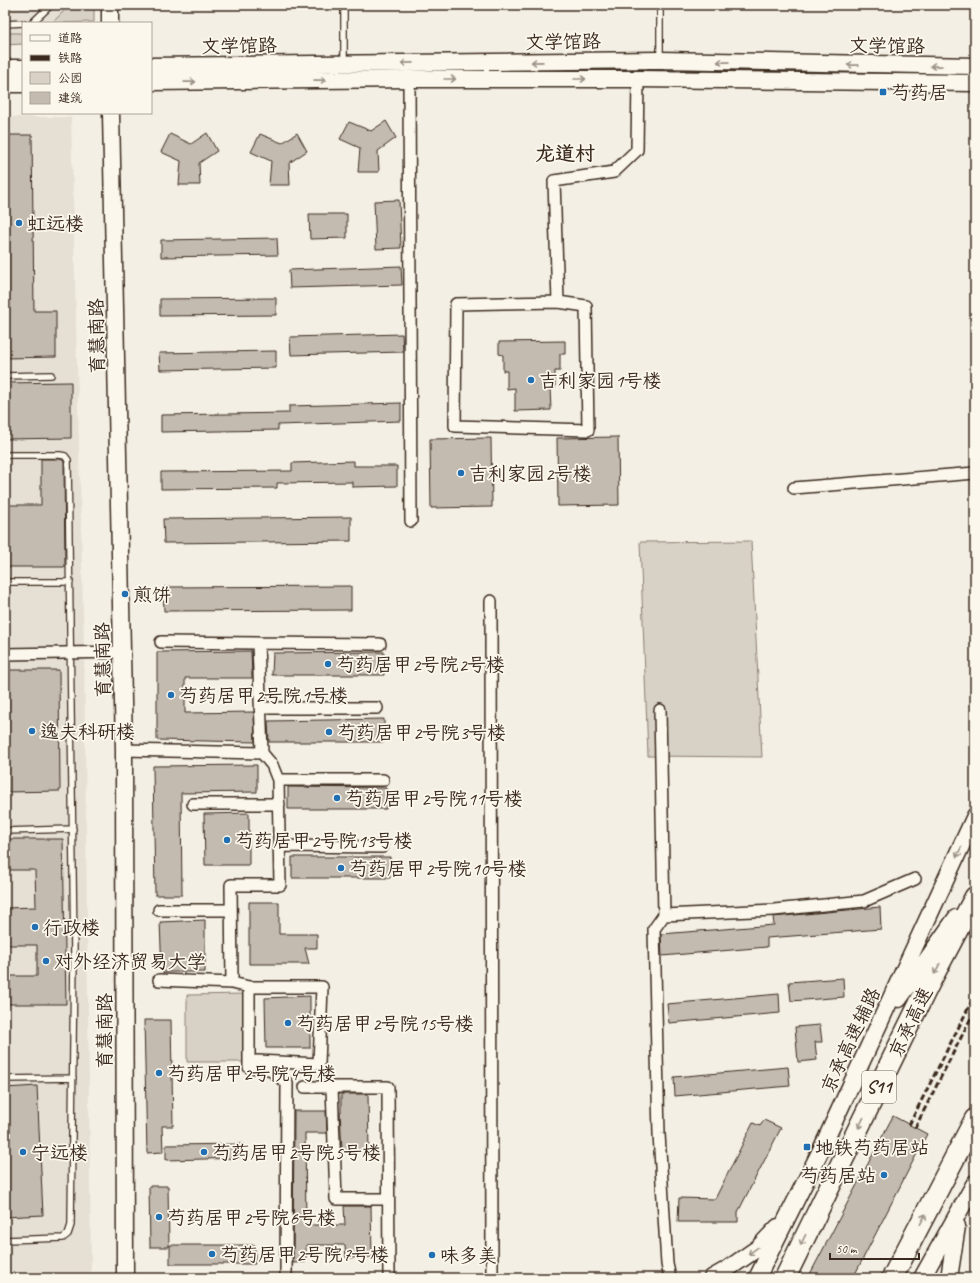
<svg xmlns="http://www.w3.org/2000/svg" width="980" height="1283" font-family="Caveat,'LXGW WenKai TC',sans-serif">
  <rect width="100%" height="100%" fill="#f3efe4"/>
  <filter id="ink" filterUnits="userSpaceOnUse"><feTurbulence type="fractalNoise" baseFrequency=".025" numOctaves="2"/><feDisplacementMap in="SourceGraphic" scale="8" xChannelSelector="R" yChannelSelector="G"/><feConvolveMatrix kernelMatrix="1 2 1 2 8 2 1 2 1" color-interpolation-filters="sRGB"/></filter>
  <g filter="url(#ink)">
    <path fill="#e5dfd4" d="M5 5H70L52 23H23V33H5Z
      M5 117H71L84 651 91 1272H5Z"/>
    <path fill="#d8d1c6" stroke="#8a7e72" d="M70 5H94V22L52 23Z
      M5 33H23V44L5 45Z
      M751 541 762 757 648 756 640 542Z
      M246 994 247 1062H187V995Z"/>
    <path fill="#c3bbb0" stroke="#3b2a1e" d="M386 121 396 138 378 151 379 172H358L360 148 340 139 349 122 371 131Z
      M207 133 217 151 199 163 200 185H179L181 161 161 152 170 134 191 144Z
      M297 133 307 151 289 163 290 185H269L271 161 251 152 260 134 282 143Z
      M5 135H32L34 311H56V357L5 358Z
      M399 200 401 248 376 249 374 201Z
      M309 214H347V238L310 239Z
      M277 238 278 255 161 257V240Z
      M401 266 402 285 290 288 289 270Z
      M276 298V315L160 316V299Z
      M402 334 403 352 291 355 290 337Z
      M565 341V354H560V371H555V388H550L551 410 515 411V388L507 389V371H503V355L499 354V342Z
      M276 351V368L160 370 159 353Z
      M71 382V438L5 439V383Z
      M401 403V421L278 425V430L161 432V415L289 413V406Z
      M618 437 619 505 558 506 557 438Z
      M491 438 492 507 431 508 430 439Z
      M41 459H60L64 461 65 567H5V505H41Z
      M354 461V466H397V486L352 487V482L277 483V488L161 489V472L292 471V463Z
      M351 517V541L164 543 163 519Z
      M351 586V610L164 611 163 587Z
      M251 651 252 678H185V713L254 712 255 742 157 740V652Z
      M384 652V675H272L273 653Z
      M5 670H59L60 791 5 792Z
      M384 719V742H269L268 721Z
      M257 765V792L181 793 182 895H155L153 766Z
      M288 787 386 788V809H288Z
      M249 813V865H205L204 814Z
      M5 839H63L66 1004H5V976H37V945H5V908L36 907 35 870H5Z
      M292 857H390V878H292Z
      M249 902H279V934H317V948H305L309 964H249Z
      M880 907 881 929 767 938V947L662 956 661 934 774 925 773 917Z
      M205 920V972H162L160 922Z
      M843 978 844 997 791 1001 789 982Z
      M779 994 780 1013 669 1023 667 1004Z
      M310 996V1048H266L265 998Z
      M144 1020H171L173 1126H162L163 1152 147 1153Z
      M820 1025 822 1042H815L817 1060 798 1062 795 1027Z
      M788 1067 790 1086 675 1096 674 1077Z
      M37 1086 43 1215 5 1217V1088Z
      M341 1094H368L369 1152 342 1151 340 1112H341Z
      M294 1111H326L327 1133H305L306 1225H345L344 1206H371L372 1257 346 1258 345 1245H306V1262L293 1263Z
      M893 1116 927 1134 853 1278H808Z
      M764 1120 781 1128 738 1212V1222H678L679 1198 715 1199 753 1123 760 1126Z
      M243 1144V1158L166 1160V1145Z
      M149 1186H168L169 1247H150Z
      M170 1245H255V1264H170Z"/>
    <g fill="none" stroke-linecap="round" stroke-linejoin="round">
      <defs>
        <path id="lane" d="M660 5V59
          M32 23 51 5
          M5 24 23 23
          M344 63V5
          M5 376 51 375
          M5 455H60L65 456 68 460 74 954 71 1225 68 1234 63 1238 5 1240
          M5 582H70
          M5 831 73 829
          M5 1079 73 1078"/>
        <path id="street" d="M409 79 411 521
          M558 302 586 306 588 430 455 426 456 304Z
          M558 302 554 181 614 172 637 150 638 79
          M794 488 975 473
          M491 601 492 1278
          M258 643 380 644
          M5 654 122 652
          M260 708H377
          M660 710 664 915
          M124 750 262 753 258 643 161 642
          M262 753 272 765 278 780 280 885H231L232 983 249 987V1067L269 1069 287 1083 286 1278
          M278 780H383
          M193 804H279
          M280 846 382 847
          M159 910H231
          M159 980 232 983
          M249 987H322L319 1064 257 1061
          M305 1087H332
          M388 1199H336L332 1087H388L389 1278
          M670 1278 667 1264 659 1134 654 929 664 915 774 910 864 901 915 879"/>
        <path id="secondary" d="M110 5V23
          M151 66 660 60 975 66
          M5 68H23
          M151 82 409 79H638L975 83
          M5 84H23
          M111 113 124 750 125 1278
          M899 999 956 918
          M712 1278 726 1270 758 1248 778 1227
          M757 1278 820 1152 975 816
          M922 1278 975 1183
          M949 1278 957 1226"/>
        <path id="highway" d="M785 1278 930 982 975 897
          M892 1278 975 1119"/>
      </defs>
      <use href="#lane" stroke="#3b2a1e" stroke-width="8"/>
      <use href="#street" stroke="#3b2a1e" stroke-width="14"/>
      <use href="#secondary" stroke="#3b2a1e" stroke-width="19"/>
      <use href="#highway" stroke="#3b2a1e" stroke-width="23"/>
      <use href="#lane" stroke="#fbf7ec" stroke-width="5.5"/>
      <use href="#street" stroke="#fbf7ec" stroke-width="11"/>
      <use href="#secondary" stroke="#fbf7ec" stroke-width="16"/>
      <use href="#highway" stroke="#fbf7ec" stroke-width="20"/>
      <path stroke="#3b2a1e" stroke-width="3" stroke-dasharray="6 3" stroke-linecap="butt" d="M909 1125 975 995
        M915 1128 975 1010"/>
    </g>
    <defs><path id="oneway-shaft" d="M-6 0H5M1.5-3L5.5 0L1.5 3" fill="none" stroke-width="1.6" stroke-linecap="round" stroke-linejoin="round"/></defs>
    <g stroke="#9b9085">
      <use href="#oneway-shaft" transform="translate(537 62) rotate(179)"/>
      <use href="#oneway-shaft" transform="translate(723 62) rotate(-179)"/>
      <use href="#oneway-shaft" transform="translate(407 63) rotate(179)"/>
      <use href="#oneway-shaft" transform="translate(853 65) rotate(-179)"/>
      <use href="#oneway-shaft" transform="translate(936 66) rotate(-179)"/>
      <use href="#oneway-shaft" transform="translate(450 79)"/>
      <use href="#oneway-shaft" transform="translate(580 79)"/>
      <use href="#oneway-shaft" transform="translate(320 80) rotate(-1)"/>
      <use href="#oneway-shaft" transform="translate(190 82) rotate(-1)"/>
      <use href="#oneway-shaft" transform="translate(959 852) rotate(115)"/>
      <use href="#oneway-shaft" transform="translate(937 969) rotate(118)"/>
      <use href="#oneway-shaft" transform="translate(861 1123) rotate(116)"/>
      <use href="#oneway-shaft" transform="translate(923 1219) rotate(-63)"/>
      <use href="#oneway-shaft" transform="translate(803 1240) rotate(116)"/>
      <use href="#oneway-shaft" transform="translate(753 1251) rotate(144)"/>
    </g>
  </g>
  <g fill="#1f6fb2" stroke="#fbf7ec" stroke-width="1.5">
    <rect x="879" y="88" width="8" height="8" rx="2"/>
    <circle cx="19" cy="223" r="4"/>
    <circle cx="531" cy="380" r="4"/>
    <circle cx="461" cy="473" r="4"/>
    <circle cx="125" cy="594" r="4"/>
    <circle cx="328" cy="664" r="4"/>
    <circle cx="171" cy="695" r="4"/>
    <circle cx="32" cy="731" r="4"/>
    <circle cx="329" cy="732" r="4"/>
    <circle cx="337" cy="798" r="4"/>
    <circle cx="227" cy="840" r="4"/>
    <circle cx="341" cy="868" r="4"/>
    <circle cx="35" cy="927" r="4"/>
    <circle cx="46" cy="961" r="4"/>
    <circle cx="288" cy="1023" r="4"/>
    <circle cx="159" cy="1073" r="4"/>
    <rect x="803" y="1143" width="8" height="8" rx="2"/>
    <circle cx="23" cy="1152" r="4"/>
    <circle cx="204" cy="1152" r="4"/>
    <circle cx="884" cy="1175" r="4"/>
    <circle cx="159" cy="1217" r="4"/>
    <circle cx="212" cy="1254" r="4"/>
    <circle cx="432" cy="1255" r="4"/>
  </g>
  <g text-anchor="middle" stroke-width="3.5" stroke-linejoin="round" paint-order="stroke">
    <rect fill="#fbf7ec" stroke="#75685c" stroke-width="1" x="862" y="1071" width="34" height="32" rx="3"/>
    <g font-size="18" font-weight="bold" fill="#3b2a1e">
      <text x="879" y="1093">S11</text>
    </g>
    <g font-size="19" fill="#3b2a1e" stroke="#fbf7ec">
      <text transform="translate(563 41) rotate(-1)" y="7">文学馆路</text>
      <text transform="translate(239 45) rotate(-1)" y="7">文学馆路</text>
      <text transform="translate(887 45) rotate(1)" y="7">文学馆路</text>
      <text transform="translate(96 336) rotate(-91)" y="7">育慧南路</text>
      <text transform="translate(102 660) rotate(-91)" y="7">育慧南路</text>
      <text transform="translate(910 1022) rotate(-64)" y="7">京承高速</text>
      <text transform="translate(104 1031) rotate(-90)" y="7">育慧南路</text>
      <text transform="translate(850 1040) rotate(-65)" y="7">京承高速辅路</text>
    </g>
    <g font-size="19" fill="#3b2a1e" stroke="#fbf7ec" text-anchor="start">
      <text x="891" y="99">芍药居</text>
      <text x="27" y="230">虹远楼</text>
      <text x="539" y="387">吉利家园1号楼</text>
      <text x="469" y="480">吉利家园2号楼</text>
      <text x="133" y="601">煎饼</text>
      <text x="336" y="671">芍药居甲2号院2号楼</text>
      <text x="179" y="702">芍药居甲2号院1号楼</text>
      <text x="40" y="738">逸夫科研楼</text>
      <text x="337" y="739">芍药居甲2号院3号楼</text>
      <text x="345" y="805">芍药居甲2号院11号楼</text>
      <text x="235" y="847">芍药居甲2号院13号楼</text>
      <text x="349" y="875">芍药居甲2号院10号楼</text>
      <text x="43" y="934">行政楼</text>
      <text x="54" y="968">对外经济贸易大学</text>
      <text x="296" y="1030">芍药居甲2号院15号楼</text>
      <text x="167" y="1080">芍药居甲2号院4号楼</text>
      <text x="815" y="1154">地铁芍药居站</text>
      <text x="31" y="1159">宁远楼</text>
      <text x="212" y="1159">芍药居甲2号院5号楼</text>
      <text x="876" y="1182" text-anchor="end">芍药居站</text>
      <text x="167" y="1224">芍药居甲2号院6号楼</text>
      <text x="220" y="1261">芍药居甲2号院7号楼</text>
      <text x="440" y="1262">味多美</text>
    </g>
    <g font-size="20" font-weight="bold" fill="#3b2a1e" stroke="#fbf7ec">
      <text x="565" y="160">龙道村</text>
    </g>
  </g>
  <rect width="980" height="1283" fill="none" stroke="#fbf7ec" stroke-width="20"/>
  <rect x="10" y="10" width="960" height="1263" fill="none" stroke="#3b2a1e" stroke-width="1.5" filter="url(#ink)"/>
  <rect x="22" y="22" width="130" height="92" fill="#fbf7ec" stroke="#aea59a"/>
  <rect x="30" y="35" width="20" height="6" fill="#fbf7ec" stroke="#aea59a"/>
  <text x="58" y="42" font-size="12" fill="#3b2a1e">道路</text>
  <rect x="30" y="55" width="20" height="6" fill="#3b2a1e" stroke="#aea59a"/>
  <text x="58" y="62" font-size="12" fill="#3b2a1e">铁路</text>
  <rect x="30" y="72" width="20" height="12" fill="#d8d1c6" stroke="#aea59a"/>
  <text x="58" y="82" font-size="12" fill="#3b2a1e">公园</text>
  <rect x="30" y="92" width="20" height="12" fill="#c3bbb0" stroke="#aea59a"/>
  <text x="58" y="102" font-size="12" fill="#3b2a1e">建筑</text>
  <path d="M830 1253v6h89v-6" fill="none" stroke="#3b2a1e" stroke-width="2"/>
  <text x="836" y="1253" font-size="12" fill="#3b2a1e" stroke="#fbf7ec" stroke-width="3" paint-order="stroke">50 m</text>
</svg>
